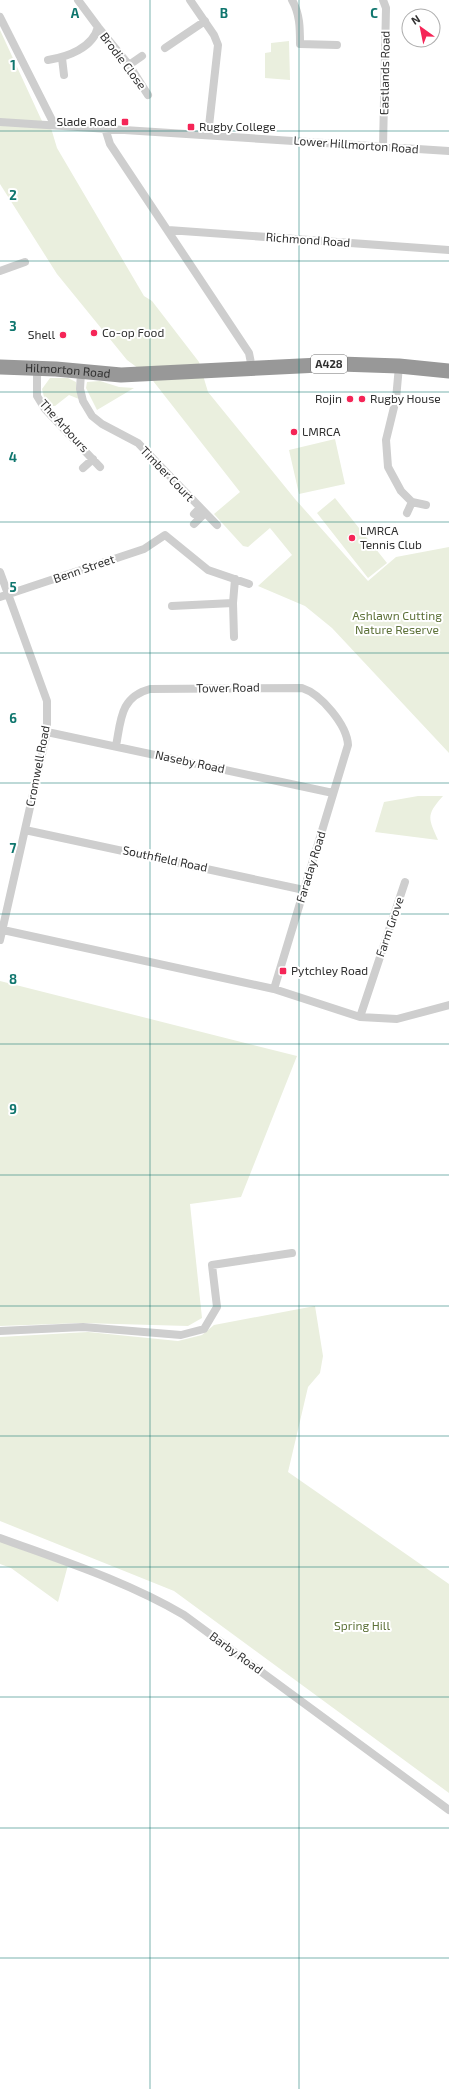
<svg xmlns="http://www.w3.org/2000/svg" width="449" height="2089" font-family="'Exo 2',sans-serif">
  <rect width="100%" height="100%" fill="#fff"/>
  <path fill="#eaefde" d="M0 30 41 119 46 128H51L57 148 144 296 152 301 199 362 208 392 295 499 368 581 396 557 449 547V753L332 628 305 606 258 586 292 555 270 528 248 547 243 546 214 514 240 492 150 377 127 360 57 274 0 184Z
    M289 41 290 80 265 78V53L271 52V43Z
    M50 378H68L76 382 79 399 69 395 55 406H50L44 397 42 389Z
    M100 381 119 387 134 388 97 410 86 388 87 382Z
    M335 439 345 484 299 494 289 450Z
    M335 498 387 563 368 578 317 513Z
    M418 796H443C426 815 428 818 438 840L375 832 384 802Z
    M0 981 297 1056 241 1197 190 1204 202 1318 188 1326 81 1323 0 1326Z
    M315 1306 323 1356 320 1373 308 1387 288 1472 449 1584V1793L174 1591 0 1521V1337L88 1332 178 1341 202 1335 214 1325Z
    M0 1541 68 1565 58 1602 11 1568 0 1564Z"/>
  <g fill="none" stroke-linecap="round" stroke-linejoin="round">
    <path stroke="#cecece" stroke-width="8" d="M190 0 214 35 218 45 208 135
      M292 0C300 14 300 28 300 44L337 45
      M383 0 386 8 383 147
      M0 17 54 124
      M98 27 129 65 148 95
      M165 48 205 21
      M62 58 64 75
      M48 60C67 57 93 48 98 27L78 0
      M129 65 142 56
      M0 122 449 151
      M105 128 110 144 249 353 252 368
      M168 230 449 250
      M0 271 25 262
      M399 366 396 399 386 440 388 467 401 491 412 502 426 505
      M37 368V396L45 409 100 467
      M81 372 80 389 83 401 92 416 102 424 138 443 217 525
      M83 468 93 459
      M407 513 412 502
      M194 514 200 508
      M194 524 205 513
      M0 572 47 701V732L0 940
      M0 597 144 549 165 535 208 570 249 584
      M172 606 233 603
      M234 637 233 603 235 579
      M47 732 333 793
      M116 746C121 720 120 697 150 689L302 688C321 694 347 725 348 745L274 989
      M25 830 304 890
      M3 930 274 989 360 1017 397 1019 449 1005
      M360 1017 405 882
      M0 1331 83 1327 181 1335 204 1329 217 1307 212 1265 292 1253
      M0 1538C63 1561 126 1581 184 1615L449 1810"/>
    <path stroke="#989898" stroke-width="15" id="s1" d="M0 367 56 369 121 375 340 364 399 366 449 371"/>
  </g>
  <path fill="none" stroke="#0f766e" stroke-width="1" stroke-opacity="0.55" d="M150 0V2089M299 0V2089M0 131H449M0 261H449M0 392H449M0 522H449M0 653H449M0 783H449M0 914H449M0 1044H449M0 1175H449M0 1306H449M0 1436H449M0 1567H449M0 1697H449M0 1828H449M0 1958H449"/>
  <g fill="#f52557" stroke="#fff" stroke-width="1.5">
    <rect x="121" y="118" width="8" height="8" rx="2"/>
    <rect x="187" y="123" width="8" height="8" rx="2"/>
    <circle cx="94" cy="333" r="4"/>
    <circle cx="63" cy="335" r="4"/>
    <circle cx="350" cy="399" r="4"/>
    <circle cx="362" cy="399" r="4"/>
    <circle cx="294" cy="432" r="4"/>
    <circle cx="352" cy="538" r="4"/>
    <rect x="279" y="967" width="8" height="8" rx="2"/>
  </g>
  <g text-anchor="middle" stroke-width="4" stroke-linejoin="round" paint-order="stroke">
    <rect fill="#fff" stroke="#6f6f6f" stroke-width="1" x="311" y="355" width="36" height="18" rx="3"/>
    <g font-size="11" font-weight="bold" fill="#313131">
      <text x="329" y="368">A428</text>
    </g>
    <g font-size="12" fill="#313131" stroke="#fff">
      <text transform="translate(123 61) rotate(53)" y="4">Brodie Close</text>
      <text transform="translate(385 73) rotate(-89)" y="4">Eastlands Road</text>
      <text transform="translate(356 145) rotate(4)" y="4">Lower Hillmorton Road</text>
      <text transform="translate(308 240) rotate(4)" y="4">Richmond Road</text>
      <text dy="4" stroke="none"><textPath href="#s1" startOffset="68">Hilmorton Road</textPath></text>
      <text transform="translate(64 426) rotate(48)" y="4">The Arbours</text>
      <text transform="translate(167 474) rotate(46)" y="4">Timber Court</text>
      <text transform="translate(84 569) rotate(-19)" y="4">Benn Street</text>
      <text transform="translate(228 688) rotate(-1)" y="4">Tower Road</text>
      <text transform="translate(190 762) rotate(12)" y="4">Naseby Road</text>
      <text transform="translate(38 766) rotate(-79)" y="4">Cromwell Road</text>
      <text transform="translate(165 859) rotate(12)" y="4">Southfield Road</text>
      <text transform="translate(311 867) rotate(-73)" y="4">Faraday Road</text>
      <text transform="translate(390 927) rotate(-71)" y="4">Farm Grove</text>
      <text transform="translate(236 1653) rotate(36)" y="4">Barby Road</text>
    </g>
    <g font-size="12" fill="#313131" stroke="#fff" text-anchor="start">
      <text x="117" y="126" text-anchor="end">Slade Road</text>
      <text x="199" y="131">Rugby College</text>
      <text x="102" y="337">Co-op Food</text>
      <text x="55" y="339" text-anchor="end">Shell</text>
      <text x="342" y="403" text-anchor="end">Rojin</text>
      <text x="370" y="403">Rugby House</text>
      <text x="302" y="436">LMRCA</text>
      <text x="360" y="535">LMRCA<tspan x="360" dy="14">Tennis Club</tspan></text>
      <text x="291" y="975">Pytchley Road</text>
    </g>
    <g font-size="12" fill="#5d7139" stroke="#fff">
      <text x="397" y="620">Ashlawn Cutting<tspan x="397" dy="14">Nature Reserve</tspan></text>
      <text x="362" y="1630">Spring Hill</text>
    </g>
  </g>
  <g font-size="13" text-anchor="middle" font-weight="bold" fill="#0f766e" stroke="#fff" stroke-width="4" stroke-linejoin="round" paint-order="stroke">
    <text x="75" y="18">A</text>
    <text x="224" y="18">B</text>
    <text x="374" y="18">C</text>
    <text x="13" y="70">1</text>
    <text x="13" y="200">2</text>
    <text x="13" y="331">3</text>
    <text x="13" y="462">4</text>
    <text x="13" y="592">5</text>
    <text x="13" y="723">6</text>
    <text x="13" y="853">7</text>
    <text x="13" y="984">8</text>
    <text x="13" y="1114">9</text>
  </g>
  <g transform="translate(421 28) rotate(327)"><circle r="19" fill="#ffffff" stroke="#adadad"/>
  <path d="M0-3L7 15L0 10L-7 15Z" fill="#f52557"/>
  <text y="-6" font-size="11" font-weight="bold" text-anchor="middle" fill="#313131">N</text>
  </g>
</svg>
